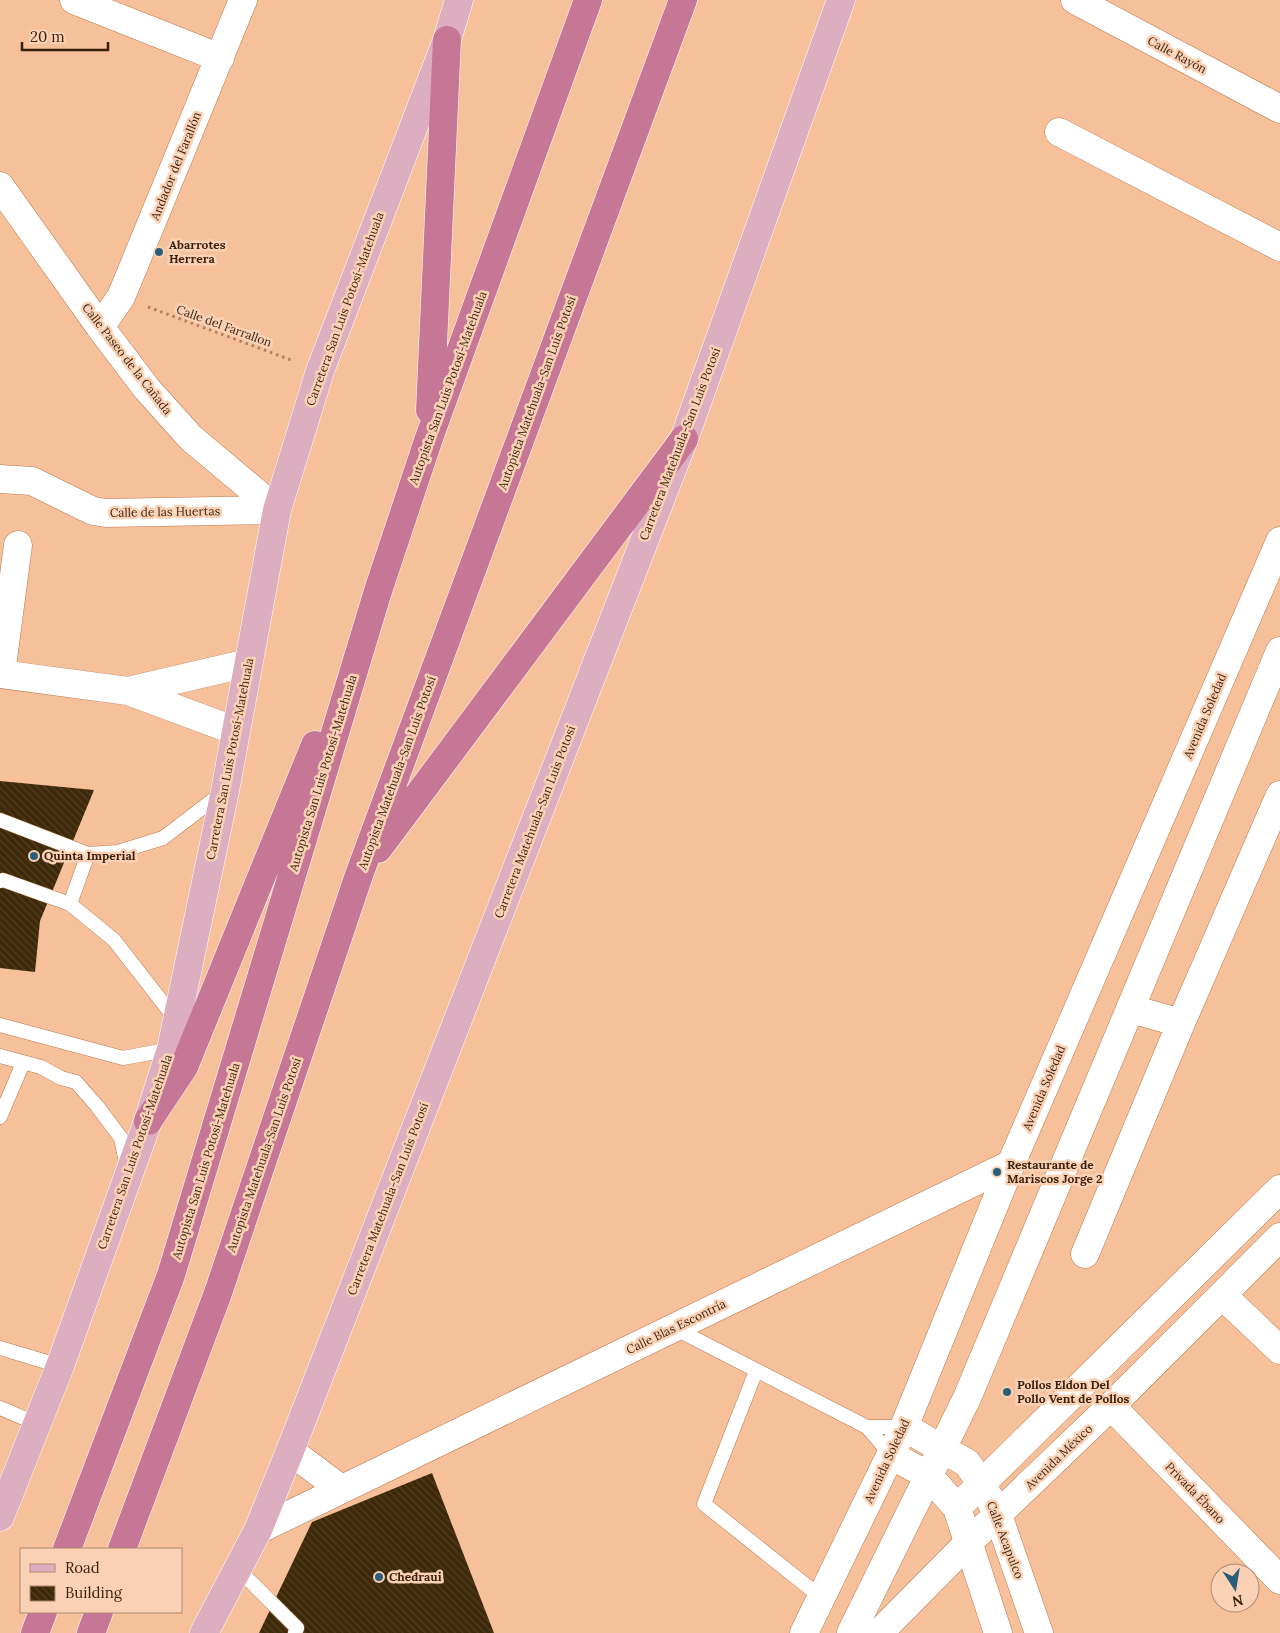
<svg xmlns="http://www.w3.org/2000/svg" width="1280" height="1633" font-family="Lora,serif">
  <defs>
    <pattern id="building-back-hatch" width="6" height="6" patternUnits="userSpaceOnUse" patternTransform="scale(1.25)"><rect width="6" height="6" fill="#3d2807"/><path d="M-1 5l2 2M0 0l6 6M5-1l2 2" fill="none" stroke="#513e21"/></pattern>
  </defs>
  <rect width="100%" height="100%" fill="#f6c09b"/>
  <path fill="url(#building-back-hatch)" d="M0 781 94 790 40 921 35 972 0 968Z
    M432 1473 494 1633H259L312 1522Z"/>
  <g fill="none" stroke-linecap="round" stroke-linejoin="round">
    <defs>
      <path id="lane" d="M0 820 88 854 118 852 163 838 222 793
        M0 881 3 880 70 904 114 940 177 1021
        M70 904 88 854
        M0 1025 123 1058 171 1049
        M0 1056 41 1067 61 1078 76 1082 97 1106 121 1138 127 1167
        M0 1117 23 1063
        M674 1328 867 1427 891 1455
        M0 1348 60 1366
        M756 1371 704 1504 822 1598
        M0 1408 38 1424
        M867 1427H904
        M238 1569 297 1628 295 1633"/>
      <path id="street" d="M74 0 220 58
        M1075 0 1280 109
        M1059 132 1280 247
        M0 186 100 327 147 389 191 438 277 510
        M100 327 121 297 243 0
        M0 479 32 481 93 511 106 513 277 510
        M0 674 128 691 236 731
        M1 674 18 545
        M128 691 248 663
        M1131 1009 1181 1023
        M1085 1254 1181 1023 1280 795
        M1222 1295 1280 1350
        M1111 1406 1280 1580
        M290 1451 341 1489
        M957 1508 1280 1189
        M258 1530 1011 1164
        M879 1633 969 1542 1111 1406 1280 1237"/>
      <path id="secondary" d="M904 1427 967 1463 982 1484 998 1515 1039 1633
        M891 1455 929 1476 957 1508 998 1633
        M804 1633 904 1427 1011 1164 1280 541
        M851 1633 967 1398 1280 651"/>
      <path id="primary" d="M0 1517 60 1366 148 1121 171 1049 225 791 277 510 320 371 447 40 459 0
        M204 1633 258 1530 290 1451 684 439 841 0"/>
      <path id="highway" d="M430 410 447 40
        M378 849 684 439
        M148 1121 184 1067 315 745
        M67 1549 171 1275 378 591 429 438 588 0
        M122 1549 218 1293 359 875 683 0
        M35 1633 43 1612
        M91 1633 99 1612"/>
    </defs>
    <use href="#lane" stroke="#ba7b4f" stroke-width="15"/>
    <use href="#street" stroke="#ba7b4f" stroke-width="29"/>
    <use href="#secondary" stroke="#ba7b4f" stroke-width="29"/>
    <use href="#primary" stroke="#fff" stroke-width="29"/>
    <use href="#highway" stroke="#fff" stroke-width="29"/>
    <path stroke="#ad8264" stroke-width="3" stroke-dasharray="2.5 4" stroke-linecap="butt" d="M148 307 294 361"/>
    <use href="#lane" stroke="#fff" stroke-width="14"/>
    <use href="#street" stroke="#fff" stroke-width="28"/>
    <use href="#secondary" stroke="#fff" stroke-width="28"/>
    <use href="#primary" stroke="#ddadc0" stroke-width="28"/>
    <use href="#highway" stroke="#c77796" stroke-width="28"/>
  </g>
  <g fill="#2b5e7b" stroke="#fad1b5" stroke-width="2">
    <circle cx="159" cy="252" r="5"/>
    <circle cx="34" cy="856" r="5"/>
    <circle cx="997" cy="1172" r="5"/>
    <circle cx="1007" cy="1392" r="5"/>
    <circle cx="379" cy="1577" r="5"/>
  </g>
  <g text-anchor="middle" stroke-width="5" stroke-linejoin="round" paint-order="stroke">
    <g font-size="12" fill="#381f0c" stroke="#fad1b5">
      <text transform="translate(1177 55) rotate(28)" y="4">Calle Rayón</text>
      <text transform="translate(176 166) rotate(-68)" y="4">Andador del Farallón</text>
      <text transform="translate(345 309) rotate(-70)" y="4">Carretera San Luis Potosí-Matehuala</text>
      <text transform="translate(224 326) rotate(20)" y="4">Calle del Farrallon</text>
      <text transform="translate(127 359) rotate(52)" y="4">Calle Paseo de la Cañada</text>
      <text transform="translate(448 388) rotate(-70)" y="4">Autopista San Luis Potosí-Matehuala</text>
      <text transform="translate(537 393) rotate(-70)" y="4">Autopista Matehuala-San Luis Potosí</text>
      <text transform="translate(680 444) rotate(-69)" y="4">Carretera Matehuala-San Luis Potosí</text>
      <text transform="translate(165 512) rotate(-1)" y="4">Calle de las Huertas</text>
      <text transform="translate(1205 716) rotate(-67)" y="4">Avenida Soledad</text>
      <text transform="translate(230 759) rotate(-79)" y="4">Carretera San Luis Potosí-Matehuala</text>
      <text transform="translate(323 773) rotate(-73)" y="4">Autopista San Luis Potosí-Matehuala</text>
      <text transform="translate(397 773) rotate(-70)" y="4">Autopista Matehuala-San Luis Potosí</text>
      <text transform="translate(535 822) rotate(-69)" y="4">Carretera Matehuala-San Luis Potosí</text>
      <text transform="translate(1044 1088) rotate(-67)" y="4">Avenida Soledad</text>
      <text transform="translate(135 1152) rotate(-71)" y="4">Carretera San Luis Potosí-Matehuala</text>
      <text transform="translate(264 1155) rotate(-71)" y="4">Autopista Matehuala-San Luis Potosí</text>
      <text transform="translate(206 1161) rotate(-73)" y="4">Autopista San Luis Potosí-Matehuala</text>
      <text transform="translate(388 1199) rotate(-69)" y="4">Carretera Matehuala-San Luis Potosí</text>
      <text transform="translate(676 1327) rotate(-26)" y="4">Calle Blas Escontría</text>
      <text transform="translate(1059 1457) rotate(-44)" y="4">Avenida México</text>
      <text transform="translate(887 1461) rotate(-65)" y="4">Avenida Soledad</text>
      <text transform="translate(1195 1493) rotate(46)" y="4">Privada Ébano</text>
      <text transform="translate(1005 1540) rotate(69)" y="4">Calle Acapulco</text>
    </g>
    <g font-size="12" font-weight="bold" fill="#381f0c" stroke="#fad1b5" text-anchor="start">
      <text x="169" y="249">Abarrotes<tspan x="169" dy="14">Herrera</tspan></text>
      <text x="44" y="860">Quinta Imperial</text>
      <text x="1007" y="1169">Restaurante de<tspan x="1007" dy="14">Mariscos Jorge 2</tspan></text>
      <text x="1017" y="1389">Pollos Eldon Del<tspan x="1017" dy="14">Pollo Vent de Pollos</tspan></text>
      <text x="389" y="1581">Chedraui</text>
    </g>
  </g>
  <rect x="20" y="1548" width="162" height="65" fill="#fad1b5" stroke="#ac8a71"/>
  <rect x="30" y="1564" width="25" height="8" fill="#ddadc0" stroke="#ac8a71"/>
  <text x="65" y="1573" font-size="15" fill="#381f0c">Road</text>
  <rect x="30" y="1586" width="25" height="15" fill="url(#building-back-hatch)" stroke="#ac8a71"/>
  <text x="65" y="1598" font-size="15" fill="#381f0c">Building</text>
  <g transform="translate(1235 1588) rotate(168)"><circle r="24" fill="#fad1b5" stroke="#ac8a71"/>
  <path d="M0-4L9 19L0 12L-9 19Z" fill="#2b5e7b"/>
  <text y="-8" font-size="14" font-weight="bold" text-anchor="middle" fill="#381f0c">N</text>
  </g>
  <path d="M22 42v8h86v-8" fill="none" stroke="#381f0c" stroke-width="2.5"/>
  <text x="30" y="42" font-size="15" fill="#381f0c" stroke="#fad1b5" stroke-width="4" paint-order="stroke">20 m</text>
</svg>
